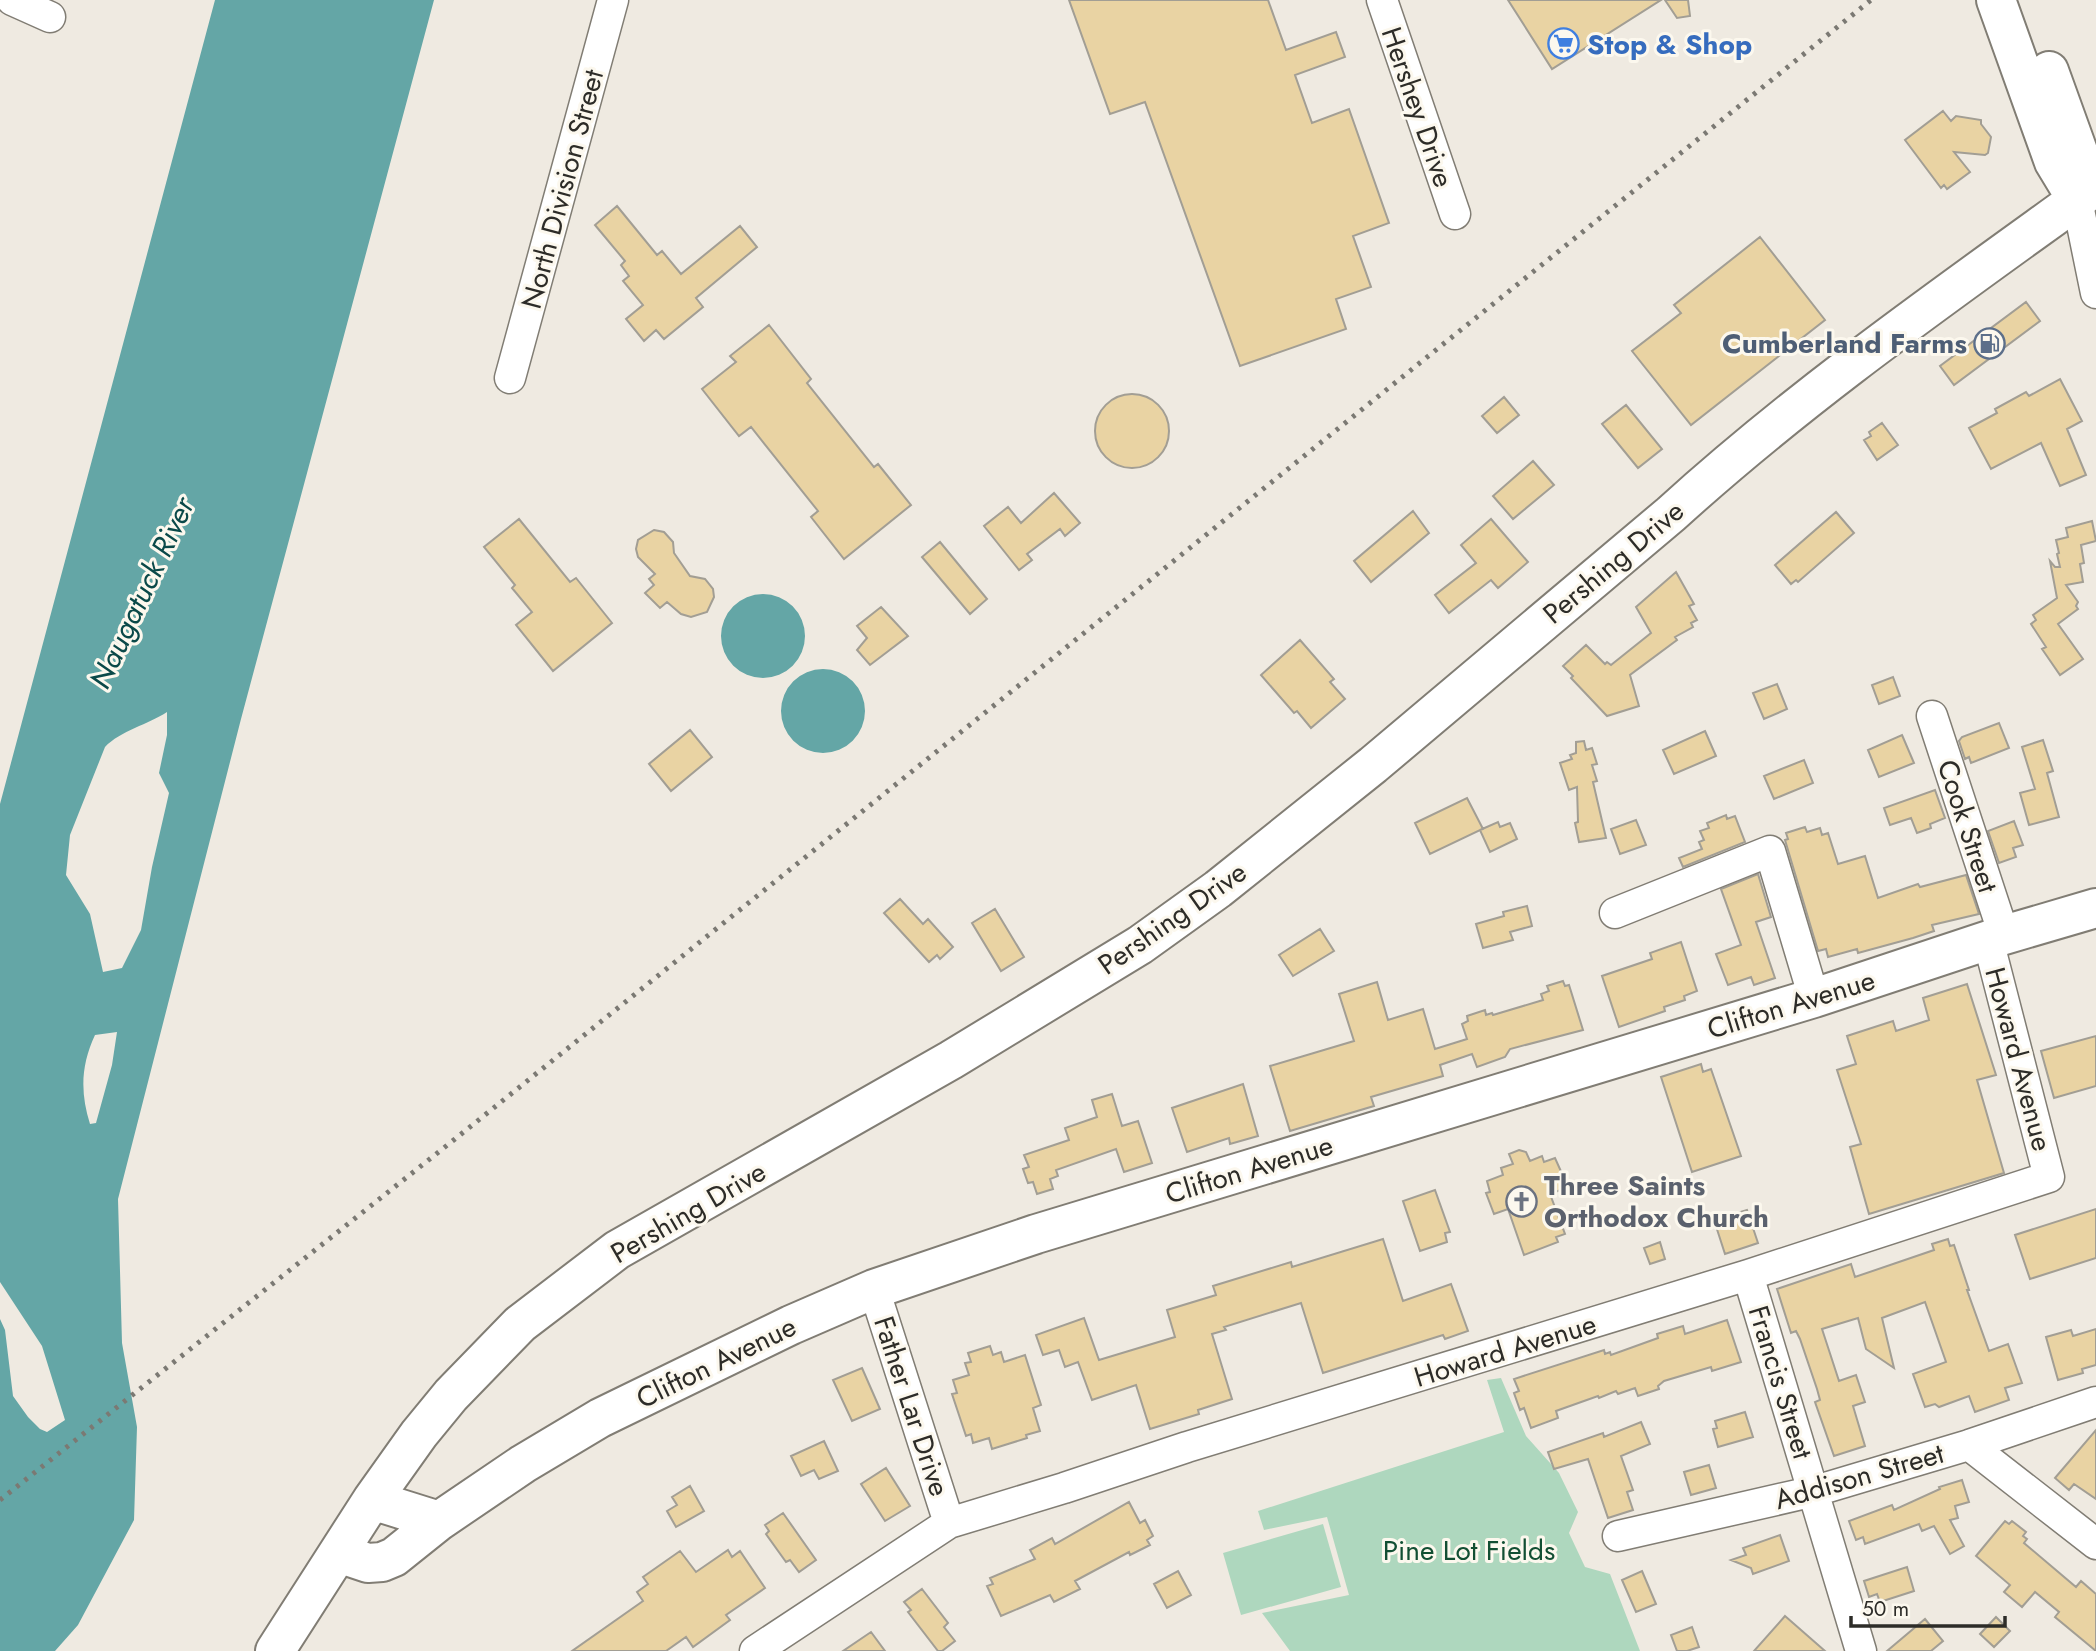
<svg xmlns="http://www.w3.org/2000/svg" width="2096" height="1651" font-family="Jost,sans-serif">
  <rect width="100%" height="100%" fill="#efeae1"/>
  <path fill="#aed7be" d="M1501 1378 1526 1436 1559 1473 1578 1512 1569 1533 1585 1567 1610 1574 1640 1651H1290L1262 1613 1349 1595 1327 1517 1264 1530 1258 1511 1504 1432 1487 1380Z
    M1323 1524 1341 1587 1241 1615 1223 1553Z"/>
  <path fill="#64a6a6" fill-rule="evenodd" d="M215 0H434L241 719 118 1199 122 1343 137 1427 134 1520 78 1625 55 1651H0V1319L5 1330 13 1396 28 1417 40 1429 47 1432 65 1420 42 1346 0 1282V804ZM167 712V735L159 773 169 793 152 867 141 930 122 968 103 972 90 914 66 875 70 835 105 747C120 731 149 724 167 712ZM117 1032 112 1065 96 1123 90 1124C80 1092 81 1065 95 1035Z
    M721 636a42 42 0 1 1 84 0a42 42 0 1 1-84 0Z
    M781 711a42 42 0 1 1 84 0a42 42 0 1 1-84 0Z"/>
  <path fill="#e9d3a3" stroke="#a29e94" stroke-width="2" d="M1069 0H1268L1286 50 1336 32 1345 57 1295 75 1312 123 1349 109 1389 223 1353 236 1371 287 1336 299 1346 329 1240 366 1145 102 1110 114Z
    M1508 0H1661L1552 69Z
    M1665 0H1688L1690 16 1677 18Z
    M1943 111 1951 121 1956 116 1981 120V124L1991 137 1988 153 1985 155 1954 152 1970 172 1947 189 1944 185 1941 188 1905 140Z
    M617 206 657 255 662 251 681 274 740 226 757 247 696 298 703 307 664 339 656 330 644 341 626 319 643 305 623 281 629 276 621 265 625 261 595 225Z
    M1760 237 1825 320 1691 425 1632 351 1681 313 1674 305Z
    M2026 302 2040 321 1954 385 1940 366Z
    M769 325 811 379 807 383 874 467 878 464 911 505 844 559 811 517 818 511 751 427 739 436 702 389 736 362 730 356Z
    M2060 379 2082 421 2067 429 2086 475 2060 486 2041 443 1991 469 1969 428 1997 413 1995 409 2026 392 2029 396Z
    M1095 431a37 37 0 1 1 74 0a37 37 0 1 1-74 0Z
    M1504 397 1519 415 1497 433 1482 416Z
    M1626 405 1662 449 1638 468 1602 424Z
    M1882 423 1898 445 1877 460 1864 440 1871 436 1869 432Z
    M1533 461 1554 485 1513 519 1493 496Z
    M1054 493 1080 523 1065 536 1060 529 1027 554 1032 560 1019 570 984 526 1008 507 1021 523Z
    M1413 511 1429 533 1371 582 1354 561Z
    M1836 512 1854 533 1798 582 1796 580 1791 584 1775 565Z
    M519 519 570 582 576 578 612 623 553 671 516 625 532 612 512 588 515 585 484 547Z
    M1491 519 1528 562 1498 588 1491 580 1449 613 1435 595 1476 563 1461 545Z
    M2092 521 2096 541 2081 545 2084 563 2080 564 2083 582 2066 585 2078 602 2076 606 2078 609 2058 624 2083 659 2060 675 2042 649 2046 647 2031 624 2036 620 2033 615 2057 598 2050 561 2055 567H2060L2057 554 2059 553 2056 540 2068 537 2066 528Z
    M654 530 664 532 673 542 674 553 690 576 705 579 713 589 714 597 707 612 691 617 681 614 667 602 660 608 645 593 654 585 649 579 655 574 638 557 636 549 638 540Z
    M940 542 987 599 970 614 922 557Z
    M1676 572 1694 604 1689 606 1697 620 1691 623 1693 627 1675 637 1677 640 1630 675 1639 706 1607 716 1571 678 1573 676 1563 666 1586 645 1605 664 1607 662 1611 665 1651 633 1636 607Z
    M881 607 908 636 870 665 857 650 867 638 857 626Z
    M1300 640 1334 679 1330 682 1345 699 1311 728 1297 711 1294 713 1261 675Z
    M1893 677 1900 696 1879 704 1872 685Z
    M1777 684 1787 709 1764 719 1753 693Z
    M1999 723 2009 748 1971 763 1969 757 1965 759 1959 741 1962 737Z
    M690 730 712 757 671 791 649 764Z
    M1705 731 1716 756 1674 774 1663 750Z
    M1902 735 1914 763 1879 777 1868 750Z
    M2043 740 2053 771 2047 773 2059 817 2029 825 2020 793 2035 789 2022 747Z
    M1584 741 1586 750 1592 748 1597 764 1592 765 1597 781 1593 782 1606 838 1579 842 1575 823 1578 822 1577 787 1569 790 1560 763 1572 759 1570 755 1576 753V742Z
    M1804 760 1813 783 1774 799 1764 776Z
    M1935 790 1945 818 1930 824 1931 828 1917 833 1911 818 1890 825 1884 808Z
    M1467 798 1483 829 1480 830 1498 822 1500 827 1510 823 1517 839 1490 852 1480 830 1430 854 1415 823Z
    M1726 815 1727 819 1735 816 1745 842 1683 867 1679 858 1702 849 1699 842 1704 840 1700 831 1709 828 1707 823Z
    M1636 820 1646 845 1620 854 1611 829Z
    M2014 821 2023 845 2013 848 2016 857 1999 863 1988 831Z
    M1805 827 1807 832 1820 828 1822 835 1828 833 1838 864 1865 856 1878 898 1918 884 1920 887 1966 875 1979 914 1932 925 1934 931 1913 938 1858 953 1857 949 1828 957 1826 949 1818 951 1785 840 1788 839 1786 833Z
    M1758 874 1771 917 1756 922 1775 978 1754 985 1751 977 1728 985 1716 954 1741 945 1721 889Z
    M900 899 923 924 928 919 953 947 940 959 937 955 929 962 884 913Z
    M1527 906 1532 926 1510 932 1513 940 1483 948 1476 924 1504 916 1503 912Z
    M995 909 1024 957 1001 971 972 923Z
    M1320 929 1334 951 1293 976 1279 955Z
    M1681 942 1697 991 1684 996 1685 1000 1664 1007 1665 1011 1619 1027 1602 976 1652 959 1650 953Z
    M1563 981 1565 986 1569 985 1583 1030 1510 1049 1505 1057 1477 1067 1472 1054 1440 1065 1443 1076 1371 1097 1374 1106 1290 1131 1270 1066 1354 1041 1339 994 1377 982 1388 1020 1423 1009 1435 1049 1467 1039 1462 1024 1468 1021 1467 1016 1485 1010 1486 1015 1492 1013 1493 1015 1543 1000 1541 994 1549 991 1547 986Z
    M1967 984 1996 1075 1977 1080 2004 1173 1869 1214 1850 1147 1861 1144 1837 1070 1856 1064 1847 1036 1893 1021 1896 1031 1929 1020 1923 998Z
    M2096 1036V1086L2054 1098 2041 1051Z
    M1701 1064 1703 1072 1711 1069 1741 1156 1692 1172 1661 1077Z
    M1243 1084 1258 1136 1230 1144 1229 1138 1187 1152 1172 1108Z
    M1112 1094 1122 1126 1138 1121 1152 1163 1124 1172 1116 1149 1056 1170 1058 1176 1050 1179 1053 1189 1037 1194 1033 1182 1028 1183 1023 1169 1029 1167 1024 1155 1069 1140 1065 1128 1097 1117 1092 1100Z
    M1519 1150 1526 1152 1530 1161 1542 1156 1544 1162 1555 1158 1568 1187 1550 1194 1565 1234 1556 1237 1558 1242 1524 1255 1508 1209 1494 1214 1486 1193 1490 1192 1487 1181 1503 1175 1501 1168 1513 1164 1509 1154Z
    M1435 1190 1450 1232 1445 1233 1447 1242 1420 1251 1403 1201Z
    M2096 1209V1258L2030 1279 2015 1235Z
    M1747 1210 1758 1243 1725 1254 1714 1220Z
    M1383 1239 1403 1301 1451 1284 1468 1331 1445 1339 1443 1335 1323 1373 1301 1303 1224 1327 1226 1330 1212 1334 1232 1399 1198 1410 1199 1414 1150 1429 1136 1385 1092 1400 1078 1362 1065 1367 1059 1350 1043 1355 1036 1335 1084 1318 1099 1360 1175 1337 1167 1310 1216 1295 1213 1286 1291 1262 1292 1267Z
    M1948 1239 1950 1246 1954 1245 1969 1290H1967L1989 1351 2008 1344 2022 1383 2005 1388 2009 1400 1975 1412 1969 1396 1939 1407 1935 1404 1925 1407 1913 1374 1946 1362 1925 1302 1882 1318 1894 1368 1866 1349 1858 1318 1822 1329 1839 1381 1856 1375 1865 1402 1853 1406 1865 1446 1834 1456 1815 1402 1820 1400 1817 1389 1800 1339 1796 1331 1791 1333 1777 1289 1851 1264 1855 1277 1934 1250 1932 1244Z
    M1660 1242 1665 1259 1650 1264 1644 1248Z
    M1727 1320 1741 1362 1712 1371 1711 1367 1664 1381 1658 1386 1659 1389 1638 1396 1635 1388 1618 1394 1616 1391 1599 1398 1598 1396 1556 1411 1558 1418 1531 1428 1524 1408 1520 1410 1514 1393 1519 1391 1514 1379 1604 1350 1605 1354 1610 1352 1611 1355 1658 1338 1657 1334 1683 1326 1685 1334Z
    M2096 1329V1365L2082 1369 2083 1373 2058 1380 2046 1337 2071 1330 2073 1336Z
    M990 1346 993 1355 1001 1352 1004 1362 1025 1355 1041 1405 1033 1408 1040 1431 1026 1435 1027 1438 992 1449 989 1438 973 1443 971 1434 966 1436 952 1394 957 1393 953 1380 969 1375 965 1363 971 1362 968 1353Z
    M862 1368 880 1409 852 1421 833 1380Z
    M1745 1412 1753 1437 1718 1447 1713 1429 1717 1428 1715 1421Z
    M1641 1422 1650 1444 1621 1456 1633 1490 1627 1492 1633 1510 1608 1518 1588 1459 1554 1469 1548 1452 1603 1433 1604 1437Z
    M2096 1430V1499L2074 1484 2069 1490 2055 1478Z
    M824 1441 838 1471 819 1479 814 1470 801 1476 791 1456Z
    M1709 1465 1716 1488 1691 1495 1684 1472Z
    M886 1468 910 1506 885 1521 861 1484Z
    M1962 1480 1969 1502 1955 1506 1958 1518 1950 1520 1964 1546 1950 1554 1934 1526 1922 1531 1919 1524 1865 1544 1863 1537 1856 1540 1849 1521 1892 1505 1894 1510 1940 1489 1939 1487Z
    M690 1486 704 1511 676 1527 667 1511 677 1505 672 1497Z
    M1129 1502 1140 1523 1145 1520 1153 1536 1147 1540 1150 1545 1130 1555 1129 1552 1075 1581 1080 1589 1054 1602 1050 1595 1001 1616 987 1586 993 1584 990 1578 1035 1559 1030 1550 1052 1538 1055 1544Z
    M783 1513 816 1560 799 1572 790 1560 786 1562 766 1534 769 1531 765 1525Z
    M2005 1521 2009 1524 2012 1521 2026 1532 2023 1536 2027 1539 2024 1543 2076 1587 2081 1581 2096 1594V1651L2055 1617 2059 1612 2035 1592 2022 1607 2004 1592 2010 1585 1976 1556Z
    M1780 1535 1789 1561 1753 1574 1751 1568 1731 1560 1746 1555 1743 1548Z
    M728 1550 732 1557 740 1551 765 1588 726 1615 730 1620 693 1647 686 1637 666 1651H572L643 1601 637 1592 648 1584 643 1577 680 1551 696 1572Z
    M1907 1567 1914 1591 1880 1602 1877 1594 1869 1597 1864 1581Z
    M1178 1571 1191 1595 1167 1608 1154 1584Z
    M1642 1571 1656 1604 1636 1612 1622 1580Z
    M922 1589 948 1623 944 1627 955 1641 942 1651H938L908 1612 911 1610 904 1602Z
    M1785 1616 1825 1651H1754Z
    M1996 1617 2010 1631 1994 1647 1980 1634Z
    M1925 1619 1943 1641 1931 1651H1887Z
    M1692 1627 1699 1647 1687 1651H1677L1671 1635Z
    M871 1632 885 1651H843Z"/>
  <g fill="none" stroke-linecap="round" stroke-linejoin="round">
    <defs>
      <path id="minor" d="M12 0 50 17
        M1382 0 1455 214
        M2077 200 2096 293
        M510 378 613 0
        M1932 716 2004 935
        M1615 913 1770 851 1814 998
        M1748 1275 1861 1651
        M874 1289 949 1523
        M1969 1445 2096 1544
        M1618 1536 1815 1491 1969 1445 2096 1402
        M755 1651 949 1523 1064 1488 1187 1447 1748 1275 2049 1177 1988 940"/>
      <path id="major" d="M1996 0 2054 162 2077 200
        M2049 71 2080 157 2081 174 2078 197
        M372 1500 439 1521
        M338 1553 368 1563 382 1562 394 1557 439 1521 523 1464 600 1418 791 1325 874 1289 1036 1234 1814 998 2004 935 2096 908
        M275 1651 372 1500 419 1434 451 1395 520 1324 617 1250 951 1060 1140 945 1218 889 1373 765 1671 514C1804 393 1951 291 2096 186"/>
    </defs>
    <use href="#minor" stroke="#817d74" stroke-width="33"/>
    <use href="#major" stroke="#817d74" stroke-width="42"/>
    <use href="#minor" stroke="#fff" stroke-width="30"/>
    <use href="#major" stroke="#fff" stroke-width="38"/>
    <path stroke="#7b7973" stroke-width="5" stroke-dasharray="3.5 7" stroke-linecap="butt" d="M0 1500 455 1139 1871 0"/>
  </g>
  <defs>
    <symbol id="supermarket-ring" viewBox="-11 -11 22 22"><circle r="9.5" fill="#fcf8ee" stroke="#3f7fe0" stroke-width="1.5"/><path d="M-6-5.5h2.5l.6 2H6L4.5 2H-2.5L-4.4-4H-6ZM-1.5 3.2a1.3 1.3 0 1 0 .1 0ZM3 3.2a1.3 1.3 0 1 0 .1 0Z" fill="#3f7fe0"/></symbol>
    <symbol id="fuel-ring" viewBox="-11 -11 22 22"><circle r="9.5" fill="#fcf8ee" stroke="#5c6f8a" stroke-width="1.5"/><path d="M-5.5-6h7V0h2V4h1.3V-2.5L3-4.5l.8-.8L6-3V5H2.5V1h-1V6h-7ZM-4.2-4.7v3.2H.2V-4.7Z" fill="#5c6f8a"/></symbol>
    <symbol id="church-ring" viewBox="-11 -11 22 22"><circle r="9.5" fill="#fcf8ee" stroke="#6b7280" stroke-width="1.5"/><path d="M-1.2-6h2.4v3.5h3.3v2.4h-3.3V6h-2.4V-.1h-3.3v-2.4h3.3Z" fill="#6b7280"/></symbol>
  </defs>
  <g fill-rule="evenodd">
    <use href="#supermarket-ring" x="1546" y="26" width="35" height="35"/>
    <use href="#fuel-ring" x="1972" y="326" width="35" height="35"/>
    <use href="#church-ring" x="1504" y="1184" width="35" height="35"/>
  </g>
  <g text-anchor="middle" stroke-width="6" stroke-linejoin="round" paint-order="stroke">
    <g font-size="28" font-weight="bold" fill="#366cbe" stroke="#fcf8ee" text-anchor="start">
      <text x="1587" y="54">Stop &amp; Shop</text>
    </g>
    <g font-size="28" fill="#2d2c28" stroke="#fcf8ee">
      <text transform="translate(1418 107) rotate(71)" y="10">Hershey Drive</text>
      <text transform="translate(562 189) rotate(-75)" y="10">North Division Street</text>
      <text transform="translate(1613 562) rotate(-40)" y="10">Pershing Drive</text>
      <text transform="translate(1968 826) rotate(72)" y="10">Cook Street</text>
      <text transform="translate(1172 918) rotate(-35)" y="10">Pershing Drive</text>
      <text transform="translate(1791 1004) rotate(-17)" y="10">Clifton Avenue</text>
      <text transform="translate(2019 1059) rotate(75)" y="10">Howard Avenue</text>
      <text transform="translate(1249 1169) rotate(-17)" y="10">Clifton Avenue</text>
      <text transform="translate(688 1212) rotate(-30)" y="10">Pershing Drive</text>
      <text transform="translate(1505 1350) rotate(-17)" y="10">Howard Avenue</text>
      <text transform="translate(716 1362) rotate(-26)" y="10">Clifton Avenue</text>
      <text transform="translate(1781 1382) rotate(73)" y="10">Francis Street</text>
      <text transform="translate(912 1406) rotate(72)" y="10">Father Lar Drive</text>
      <text transform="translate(1859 1476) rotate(-16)" y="10">Addison Street</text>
    </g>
    <g font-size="28" font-weight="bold" fill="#4e5e75" stroke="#fcf8ee" text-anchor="end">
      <text x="1967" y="353">Cumberland Farms</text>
    </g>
    <g font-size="28" font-weight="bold" fill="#5b616d" stroke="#fcf8ee" text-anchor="start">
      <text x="1544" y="1195">Three Saints<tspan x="1544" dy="32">Orthodox Church</tspan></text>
    </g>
    <g font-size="28" fill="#124f33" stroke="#fcf8ee">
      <text x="1469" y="1560">Pine Lot Fields</text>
    </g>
    <g font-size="30" font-style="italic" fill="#0a4949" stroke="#fcf8ee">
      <text transform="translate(142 593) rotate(-65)" y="10">Naugatuck River</text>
    </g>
  </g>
  <path d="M1851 1616v10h154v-10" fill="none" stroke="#2d2c28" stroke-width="3.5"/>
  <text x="1862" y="1616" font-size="21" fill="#2d2c28" stroke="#fcf8ee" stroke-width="5" paint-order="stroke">50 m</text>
</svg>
